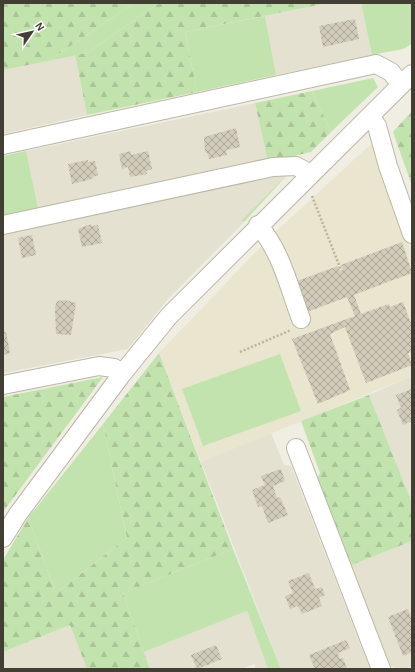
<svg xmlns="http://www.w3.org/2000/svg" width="415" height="672" font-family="'Alegreya Sans',sans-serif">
  <defs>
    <pattern id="forest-firs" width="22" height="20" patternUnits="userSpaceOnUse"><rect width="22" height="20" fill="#c3e3ae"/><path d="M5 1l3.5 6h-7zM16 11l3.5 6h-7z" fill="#a9c496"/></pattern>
    <pattern id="building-cross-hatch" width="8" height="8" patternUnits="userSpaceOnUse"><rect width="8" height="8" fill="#d1cbb9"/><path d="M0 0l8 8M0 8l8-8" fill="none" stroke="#aba697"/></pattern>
  </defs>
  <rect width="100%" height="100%" fill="#f0eee3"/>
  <path fill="#e4e1d1" d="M328 3H361L372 55 276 75 265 16Z
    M75 55 87 115 3 134V70Z
    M255 103 268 162 39 212 26 151Z
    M282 171 286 177 242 220 245 221 168 299 128 349 3 373V232Z
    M412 376V503L369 395Z
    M271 433 284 465 291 466 370 669H281L201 462Z
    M412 541V666L404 669H398L387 665 349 566Z
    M247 611 268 669H256L254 664 242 669H150L144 652Z
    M70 625 87 669H3V652Z"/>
  <path fill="#e9e5ce" d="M371 144 412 252V376L201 462 159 353 271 236Z"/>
  <path fill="#c3e3ae" d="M134 3H159L87 53 48 61Z
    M361 3H412V44L403 49 372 55Z
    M265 16 276 75 197 92 185 32Z
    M373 78 378 87 331 132 312 91Z
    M26 151 39 212 3 220V156Z
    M288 174 245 221H241Z
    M280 354 301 411 203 446 182 389Z
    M103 424 127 538 56 593 28 518Z
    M233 549 281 669H268L247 611 144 652 123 593Z"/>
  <path fill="url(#forest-firs)" d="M3 3H134L48 61 3 70Z
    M159 3H328L185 32 197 92 87 115 75 55 87 53Z
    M312 91 331 132 311 152 268 162 255 103Z
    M412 111V186L393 132Z
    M159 353 233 549 123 593 150 669H87L70 625 3 652V560L28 518 56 593 127 538 103 424Z
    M103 377 3 512V397Z
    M369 395 412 503V541L349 566 316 481 320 473 301 421Z"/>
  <path fill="url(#building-cross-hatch)" d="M355 19 359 39 323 47 319 26Z
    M236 128 240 147 226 150 227 155 209 159 207 152 205 153 204 137Z
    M131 151V155L148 151 152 169 146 171 147 174 130 177 128 167 122 169 119 154Z
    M88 160V162L95 161 98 175 93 177 92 179 72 184 68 164Z
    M91 224 92 226 98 225 102 243 82 247 78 229Z
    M32 235 36 255 22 258 18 238Z
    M402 242 412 273 399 278V279L398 278 354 295 361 314 389 304 390 307 403 302 412 326V352L408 353 412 365 366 383 345 327 330 334 350 390 318 404 292 339 355 316 347 297 307 312 297 281 338 266 340 271 343 269 341 265Z
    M65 300 76 303 71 335 56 334 55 307 57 301Z
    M3 332H6L10 353 3 355Z
    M412 389V421L403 425 397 410 401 408 396 395Z
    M281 469 285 481 273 486 277 498 280 497 288 515 268 523 262 506 258 507 252 490 265 485 261 476Z
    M309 573 315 589 322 587 325 595 319 598 322 606 302 614 298 606 290 609 285 596 293 593 288 581Z
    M408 609 412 619V652L403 656 388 617Z
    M346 640 350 648 338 653 340 659 343 658 347 669H315L309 655Z
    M216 645 222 659 197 669 191 655Z"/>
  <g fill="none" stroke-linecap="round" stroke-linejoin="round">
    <defs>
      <path id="minor" d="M370 116 377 126 388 166 412 234
        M3 145 376 64 391 72 401 85
        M3 225 273 167 296 166 311 174
        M258 225C281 251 289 287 301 319
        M3 385 99 366 114 368 122 374
        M296 448 381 669
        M3 538 18 514 122 374 169 316 412 74"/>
    </defs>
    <use href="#minor" stroke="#bbb7a6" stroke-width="20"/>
    <path stroke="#bcb499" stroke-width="2.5" stroke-dasharray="2 2" stroke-linecap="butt" d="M312 196 341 270
      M240 352 291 330"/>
    <use href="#minor" stroke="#fff" stroke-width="18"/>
  </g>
  <rect width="415" height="672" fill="none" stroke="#423e34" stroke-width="8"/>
  <g transform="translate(32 32) rotate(56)" stroke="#ffffff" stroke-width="3" paint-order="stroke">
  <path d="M0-3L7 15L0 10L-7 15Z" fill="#423e34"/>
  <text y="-6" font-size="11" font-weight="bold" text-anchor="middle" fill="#423e34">N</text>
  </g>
</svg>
